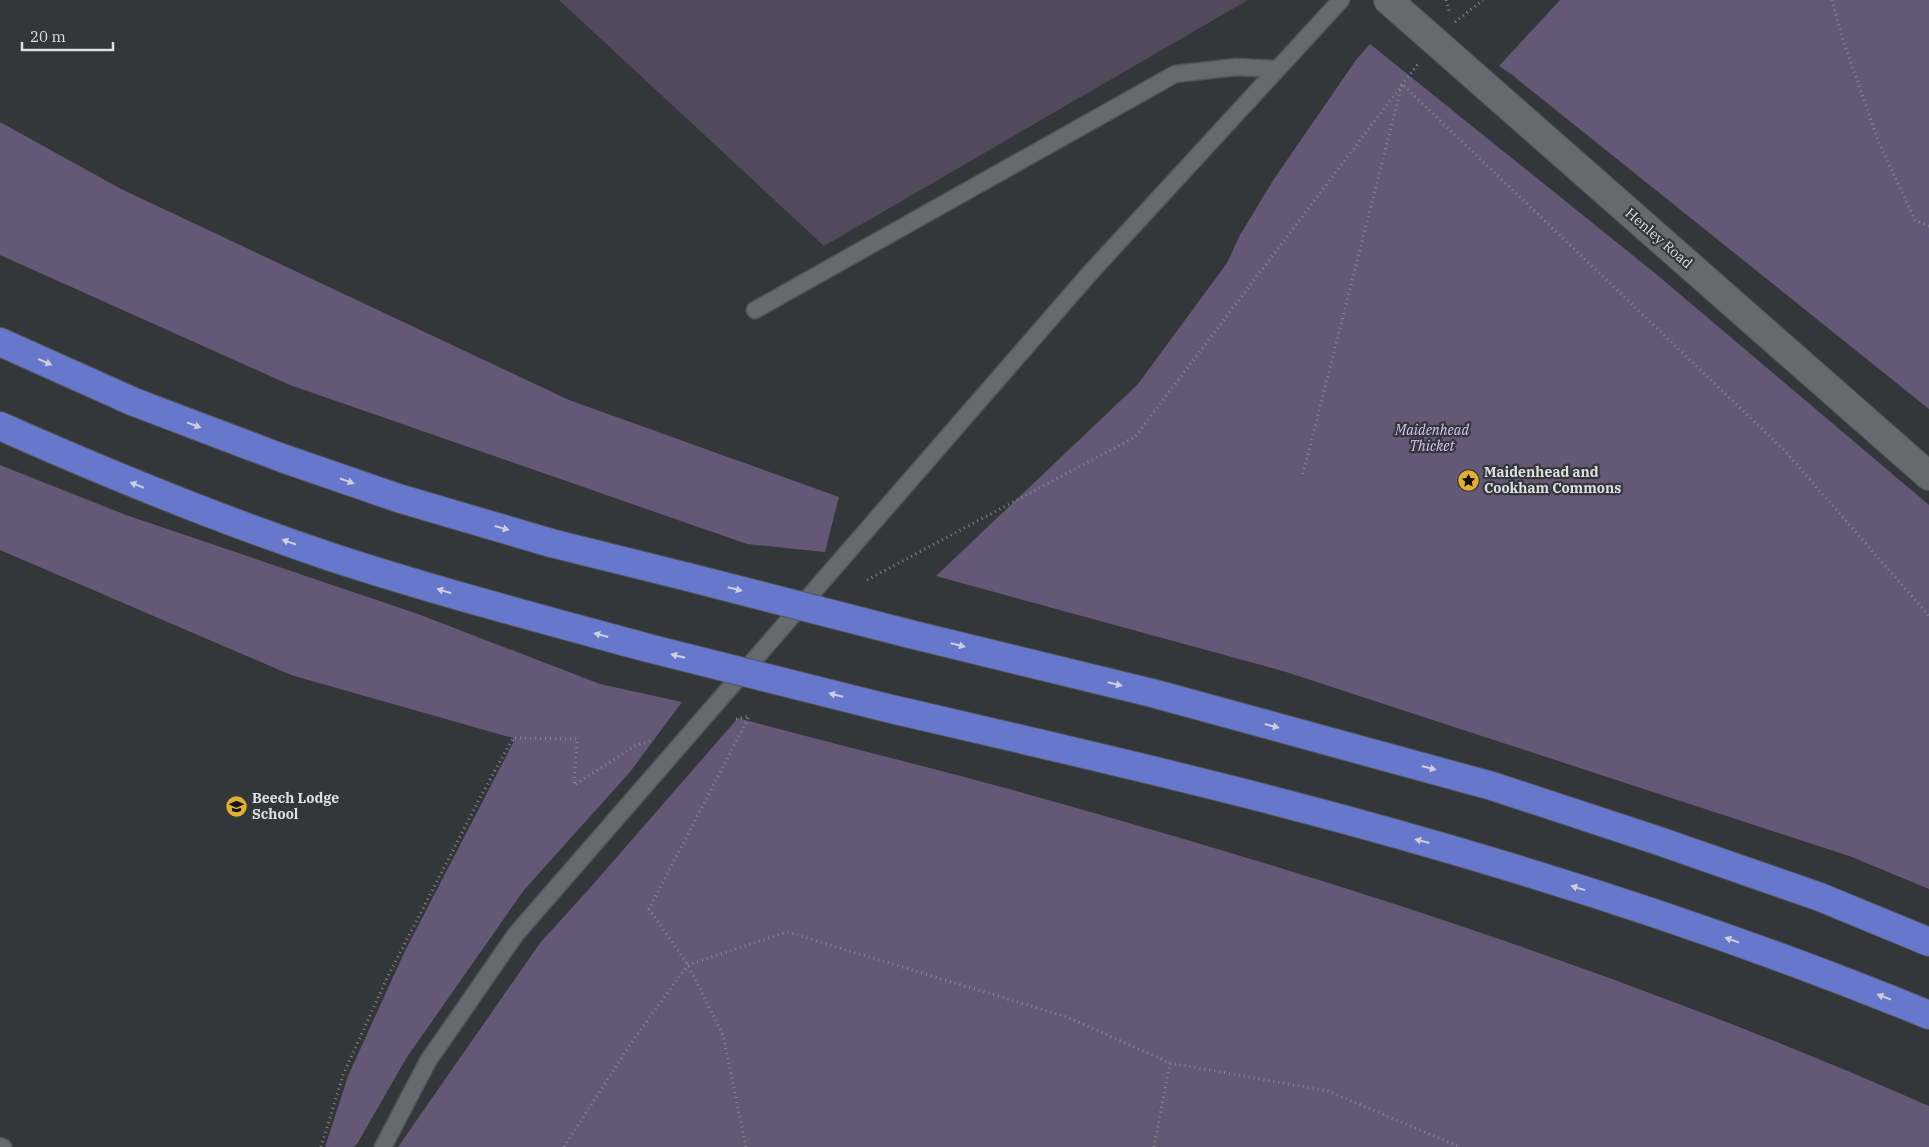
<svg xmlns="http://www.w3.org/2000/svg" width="1929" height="1147" font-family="'IBM Plex Serif',serif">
  <rect width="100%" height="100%" fill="#333739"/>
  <path fill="#524a5c" d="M559 0H1248L824 246Z"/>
  <path fill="#655876" d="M1560 0H1929V409L1511 74 1499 66Z
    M1370 44 1656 274 1929 505V889L1852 857 1283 671 936 576 1138 384 1227 263 1240 235 1274 179 1356 60Z
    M0 122 121 189 569 400 839 497 825 552 747 544 290 385 0 255Z
    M0 465 126 515 418 614 600 684 682 702 630 772 524 890 407 1057 357 1144 353 1147H325L348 1076 404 953 513 743V738L291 675 0 550Z
    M738 718C850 748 962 775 1073 807 1364 889 1652 984 1929 1106V1147H398L540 943 589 889Z"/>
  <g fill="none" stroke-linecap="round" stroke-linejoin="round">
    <defs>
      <path id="service" d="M755 310 1175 74 1236 67 1277 69
        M0 1146 3 1147
        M383 1147 428 1061 516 934 1090 273 1341 0"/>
      <path id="tertiary" d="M1388 0 1929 476"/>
      <path id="trunk" d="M0 342 134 402 282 458 398 498 551 543 688 577
        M0 426C108 474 218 519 331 557 435 591 542 619 648 648
        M910 634 1152 693 1492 786 1659 841 1820 897 1929 942
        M883 707C1011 737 1140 766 1267 799 1492 857 1714 927 1929 1015"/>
    </defs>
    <use href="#service" stroke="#515457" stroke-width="19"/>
    <use href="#tertiary" stroke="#515457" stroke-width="30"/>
    <use href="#trunk" stroke="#515457" stroke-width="30"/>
    <path stroke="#86898b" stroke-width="3" stroke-dasharray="1 4" stroke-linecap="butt" d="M1446 0 1450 14
      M1832 0 1843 40 1879 143 1915 220 1929 226
      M1455 22 1483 0
      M1303 474 1402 84 1785 451 1929 616
      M867 580 1135 437 1418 64
      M736 719 750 716
      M321 1147 343 1075 386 980 481 796 513 738 577 739 574 785 635 746 650 741
      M564 1147 631 1043 688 965 787 932 1067 1017 1170 1063 1328 1091 1460 1147
      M746 1147 723 1035 688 965 649 909 749 717
      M1154 1147 1170 1063"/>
    <use href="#service" stroke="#666a6e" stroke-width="16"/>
    <use href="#tertiary" stroke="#666a6e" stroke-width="28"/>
    <use href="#trunk" stroke="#6777cc" stroke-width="28"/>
    <defs>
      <path id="trunk-bridge" d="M688 577 910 634
        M648 648 883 707"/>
    </defs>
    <use href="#trunk-bridge" stroke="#515457" stroke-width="30" stroke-linecap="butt"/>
    <use href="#trunk-bridge" stroke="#6777cc" stroke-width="28"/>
  </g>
  <defs><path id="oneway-solid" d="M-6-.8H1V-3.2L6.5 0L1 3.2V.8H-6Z" transform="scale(1.25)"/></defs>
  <g fill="#cbcfde">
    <use href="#oneway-solid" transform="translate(45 362) rotate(24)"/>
    <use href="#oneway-solid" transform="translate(194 425) rotate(21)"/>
    <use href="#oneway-solid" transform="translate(347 481) rotate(19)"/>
    <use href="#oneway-solid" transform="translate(137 485) rotate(-158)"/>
    <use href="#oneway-solid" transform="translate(502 528) rotate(16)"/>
    <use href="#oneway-solid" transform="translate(289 542) rotate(-161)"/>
    <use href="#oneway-solid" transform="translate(735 589) rotate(14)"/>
    <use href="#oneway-solid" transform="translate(444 591) rotate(-163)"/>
    <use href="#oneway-solid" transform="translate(601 635) rotate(-165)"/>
    <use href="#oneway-solid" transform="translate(958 645) rotate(14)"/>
    <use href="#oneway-solid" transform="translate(678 656) rotate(-166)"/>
    <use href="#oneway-solid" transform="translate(1115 684) rotate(14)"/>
    <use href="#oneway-solid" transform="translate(836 695) rotate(-166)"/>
    <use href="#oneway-solid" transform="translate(1272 726) rotate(15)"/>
    <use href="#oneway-solid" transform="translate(1429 768) rotate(15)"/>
    <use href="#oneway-solid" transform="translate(1422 841) rotate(-165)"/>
    <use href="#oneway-solid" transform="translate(1578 888) rotate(-163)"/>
    <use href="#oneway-solid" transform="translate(1732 940) rotate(-161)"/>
    <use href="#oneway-solid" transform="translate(1884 997) rotate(-159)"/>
  </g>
  <defs>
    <symbol id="sight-disc" viewBox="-11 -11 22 22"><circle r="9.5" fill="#e2af34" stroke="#333739"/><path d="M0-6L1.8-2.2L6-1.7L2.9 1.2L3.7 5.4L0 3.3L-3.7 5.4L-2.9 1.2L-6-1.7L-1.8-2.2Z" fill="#111"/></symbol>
    <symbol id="school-disc" viewBox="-11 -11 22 22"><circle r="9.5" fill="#e2af34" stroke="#333739"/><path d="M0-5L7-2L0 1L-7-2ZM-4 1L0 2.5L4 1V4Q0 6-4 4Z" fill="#111"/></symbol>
  </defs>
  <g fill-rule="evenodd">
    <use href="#sight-disc" x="1456" y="468" width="25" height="25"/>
    <use href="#school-disc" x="224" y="794" width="25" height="25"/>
  </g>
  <g text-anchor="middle" stroke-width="4.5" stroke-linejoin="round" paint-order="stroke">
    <g font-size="14" fill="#dddfe1" stroke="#333739">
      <text transform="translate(1659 238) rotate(41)" y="5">Henley Road</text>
    </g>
    <g font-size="14" font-style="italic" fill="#dbc3fa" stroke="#333739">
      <text x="1432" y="435">Maidenhead<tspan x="1432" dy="16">Thicket</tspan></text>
    </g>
    <g font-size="14" font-weight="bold" fill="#dddfe1" stroke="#333739" text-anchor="start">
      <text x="1484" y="477">Maidenhead and<tspan x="1484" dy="16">Cookham Commons</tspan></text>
      <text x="252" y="803">Beech Lodge<tspan x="252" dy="16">School</tspan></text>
    </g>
  </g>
  <path d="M22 42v8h91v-8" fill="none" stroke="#dddfe1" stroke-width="2.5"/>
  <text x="30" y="42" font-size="15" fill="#dddfe1" stroke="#333739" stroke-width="4" paint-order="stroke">20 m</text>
</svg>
